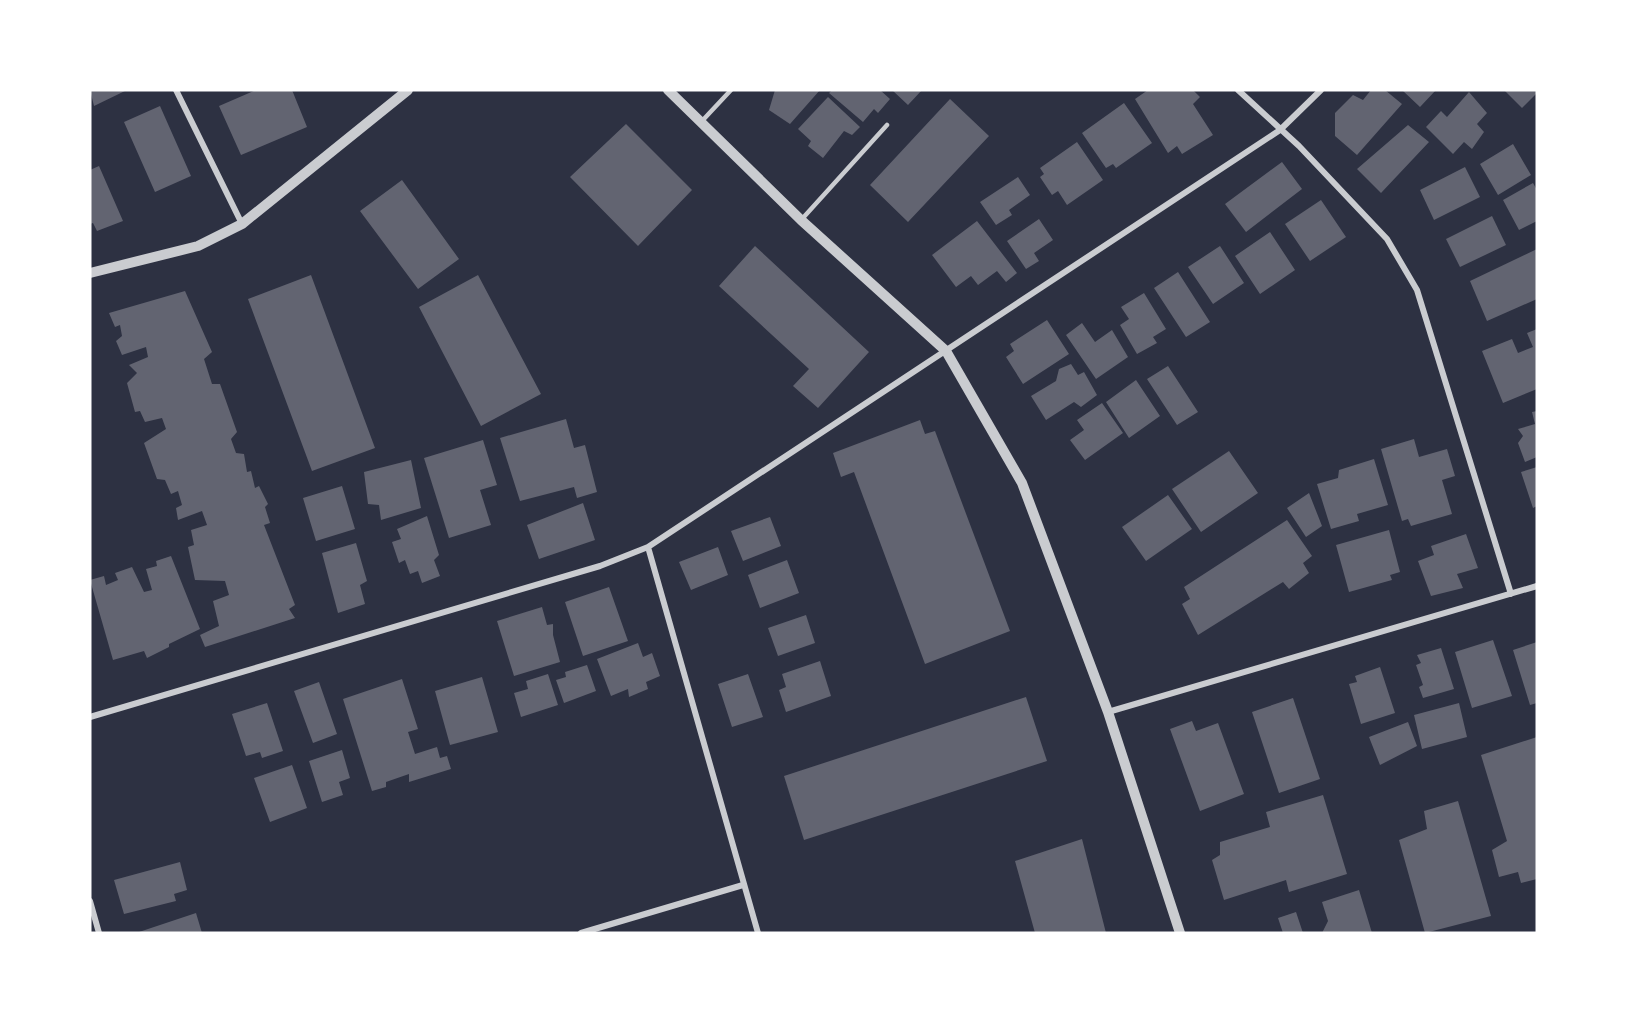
<svg xmlns="http://www.w3.org/2000/svg" width="1627" height="1023" font-family="Ubuntu,sans-serif">
  <rect width="100%" height="100%" fill="#2d3142"/>
  <path fill="#626471" d="M90 90H127L94 106Z
    M256 90H292L307 127 241 155 219 106Z
    M775 90H820L790 124 769 110Z
    M832 90H880L890 99 878 113 874 109 863 122 829 93Z
    M892 90H922L908 105Z
    M1148 90H1193L1200 97 1193 104 1213 135 1182 154 1177 146 1168 153 1135 99Z
    M1371 90H1385L1402 104 1357 155 1335 136V113L1353 95 1363 100Z
    M1402 90H1436L1420 107Z
    M1504 90H1537V93L1522 108Z
    M1469 92 1487 113 1477 124 1484 132 1472 149 1464 142 1453 154 1426 127 1441 111 1447 117Z
    M828 97 860 127 852 135 844 131 823 158 808 146 811 141 798 129Z
    M950 99 989 136 908 222 870 185Z
    M1124 103 1152 143 1116 168 1113 164 1106 168 1082 133Z
    M160 106 191 176 155 192 124 122Z
    M626 124 692 190 638 246 570 177Z
    M1408 125 1429 142 1381 193 1357 169Z
    M1077 142 1103 180 1067 205 1058 191 1052 195 1040 177 1044 174 1040 168Z
    M1513 144 1531 175 1498 195 1480 164Z
    M1282 162 1302 189 1246 232 1225 204Z
    M99 166 123 221 97 231 93 223 90 224V170Z
    M1465 167 1480 197 1434 220 1420 190Z
    M1018 177 1030 195 1009 210 1012 215 996 225 980 202Z
    M402 180 459 259 418 289 360 211Z
    M1533 183 1537 190V221L1519 230 1503 200Z
    M1321 200 1346 237 1310 261 1285 224Z
    M1492 216 1506 245 1460 267 1446 239Z
    M1039 219 1053 240 1034 253 1039 261 1026 269 1007 241Z
    M977 221 1017 273 1006 282 997 271 978 285 971 276 956 287 932 255Z
    M1270 232 1295 270 1260 294 1235 256Z
    M755 246 869 352 818 408 793 386 809 369 719 286Z
    M1220 246 1244 283 1213 304 1188 267Z
    M1537 249V299L1487 321 1470 281Z
    M1178 272 1210 322 1186 337 1154 288Z
    M311 275 375 448 312 471 248 299Z
    M478 275 541 394 481 426 419 307Z
    M185 291 212 352 204 359 212 384H220L237 432 231 439 236 453 244 454 247 472 251 471 255 488 259 486 268 504 265 507 270 523 264 525 295 605 289 609 295 618 205 647 200 635 219 626 213 601 229 595 225 581 195 580 188 547 194 545 191 530 207 525 202 511 178 520 176 508 182 505 178 491 171 494 165 480 157 479 144 443 166 429 162 418 145 422 140 411 135 412 127 383 137 373 129 365 148 357 146 347 122 355 116 341 122 336 120 325 115 327 109 313Z
    M1144 293 1166 329 1153 337 1157 343 1137 354 1120 325 1129 319 1121 307Z
    M1047 320 1069 354 1023 384 1006 357 1014 351 1010 344Z
    M1082 323 1095 342 1112 330 1128 357 1096 379 1066 335Z
    M1537 329V389L1503 403 1482 351 1512 339 1518 353 1533 347 1527 333Z
    M1071 364 1078 375 1084 372 1097 395 1081 407 1074 402 1046 420 1031 396 1056 381 1059 369Z
    M1168 366 1198 412 1177 425 1147 379Z
    M1136 380 1160 416 1129 438 1106 402Z
    M1102 403 1123 433 1085 460 1070 440 1084 430 1077 420Z
    M1537 411V457L1525 462 1518 443 1523 436 1518 429 1535 424 1532 412Z
    M566 419 574 448 585 445 597 492 577 498 574 487 520 501 500 438Z
    M920 420 925 434 935 431 1010 631 925 664 854 472 841 477 833 453Z
    M1414 439 1419 457 1447 449 1455 476 1442 480 1452 514 1411 526 1408 519 1402 521 1381 449Z
    M483 440 497 485 480 490 491 525 449 538 424 458Z
    M1229 451 1258 493 1201 532 1172 489Z
    M1374 459 1388 505 1357 514 1359 521 1331 529 1317 484 1338 478 1339 470Z
    M411 460 421 508 381 520 379 505 368 504 364 472Z
    M1537 467V506L1533 508 1521 472Z
    M342 486 355 529 316 541 303 498Z
    M1309 493 1322 526 1306 537 1287 508Z
    M1168 495 1192 529 1146 561 1122 527Z
    M583 503 595 540 539 559 527 525Z
    M427 516 439 555 434 560 440 576 422 583 418 571 410 574 405 560 399 563 392 542 401 539 397 529Z
    M770 517 781 546 743 561 731 531Z
    M1287 520 1312 556 1303 563 1309 573 1289 589 1283 582 1198 635 1182 604 1190 599 1184 587Z
    M1389 530 1400 572 1390 575 1392 580 1349 592 1336 545Z
    M1466 534 1478 568 1457 574 1463 588 1431 596 1418 561 1434 555 1431 546Z
    M356 543 367 581 360 585 365 604 338 613 322 553Z
    M718 547 728 575 691 590 679 562Z
    M171 556 200 629 169 644V647L147 658 144 651 113 660 90 580 104 576 106 585 118 580 115 573 132 567 144 592 152 590 146 569 157 566 156 561Z
    M787 560 799 593 760 608 748 575Z
    M609 587 628 641 583 656 565 602Z
    M542 607 547 625 553 624V635L560 662 514 676 497 621Z
    M806 615 815 643 778 656 768 628Z
    M1493 640 1512 696 1472 708 1455 652Z
    M1537 642V703L1530 705 1513 650Z
    M638 643 643 657 652 653 660 676 646 682 648 689 629 697 628 689 611 696 597 659Z
    M1441 648 1454 689 1423 698 1419 687 1423 685 1416 665 1421 663 1417 655Z
    M820 661 831 696 786 712 779 690 786 687 782 674Z
    M587 665 596 691 564 703 556 680 566 677 565 672Z
    M1380 667 1395 713 1361 724 1349 684 1357 682 1355 676Z
    M548 674 558 705 521 717 514 693 528 689 526 681Z
    M748 674 763 717 732 727 718 684Z
    M482 677 498 732 450 745 435 691Z
    M402 679 418 729 408 732 415 754 437 747 440 758 447 756 451 769 409 782V774L386 782V787L372 791 343 699Z
    M319 682 337 734 313 743 294 691Z
    M1026 697 1047 761 804 840 784 776Z
    M1293 698 1320 779 1279 793 1252 712Z
    M267 703 283 751 262 758 260 752 246 756 232 714Z
    M1459 703 1467 737 1422 749 1414 715Z
    M1192 721 1196 731 1218 723 1244 794 1200 811 1170 729Z
    M1408 722 1417 746 1380 765 1369 737Z
    M1537 737V879L1521 883 1518 872 1499 877 1492 850 1507 841 1481 755Z
    M342 750 350 778 339 782 343 795 322 802 309 761Z
    M292 765 307 808 270 822 254 778Z
    M1323 795 1347 874 1289 892 1286 880 1224 900 1212 860 1220 855V842L1270 827 1266 812Z
    M1458 801 1491 916 1425 933 1399 840 1427 829 1424 811Z
    M1082 839 1106 933H1035L1015 861Z
    M180 862 187 890 174 894 176 901 124 914 114 880Z
    M1359 890 1372 933H1322L1328 921 1322 902Z
    M1296 912 1303 933H1283L1278 918Z
    M196 913 202 933H136Z"/>
  <g fill="none" stroke-linecap="round" stroke-linejoin="round">
    <path stroke="#caccd0" stroke-width="4.5" d="M702 121 731 90
      M802 219 887 125"/>
    <path stroke="#caccd0" stroke-width="6" d="M176 90 242 224
      M1238 90 1299 146 1387 239 1417 290 1511 594
      M648 547 758 933
      M1108 712 1537 586
      M90 717 600 566 648 547 1280 130 1321 90
      M90 901 99 933
      M581 933 743 885"/>
    <path stroke="#caccd0" stroke-width="10" d="M668 90 801 220 946 351 1022 483 1108 712 1180 933
      M90 273 198 246 242 224 408 90"/>
  </g>
  <rect width="1627" height="1023" fill="none" stroke="#ffffff" stroke-width="183"/>
</svg>
